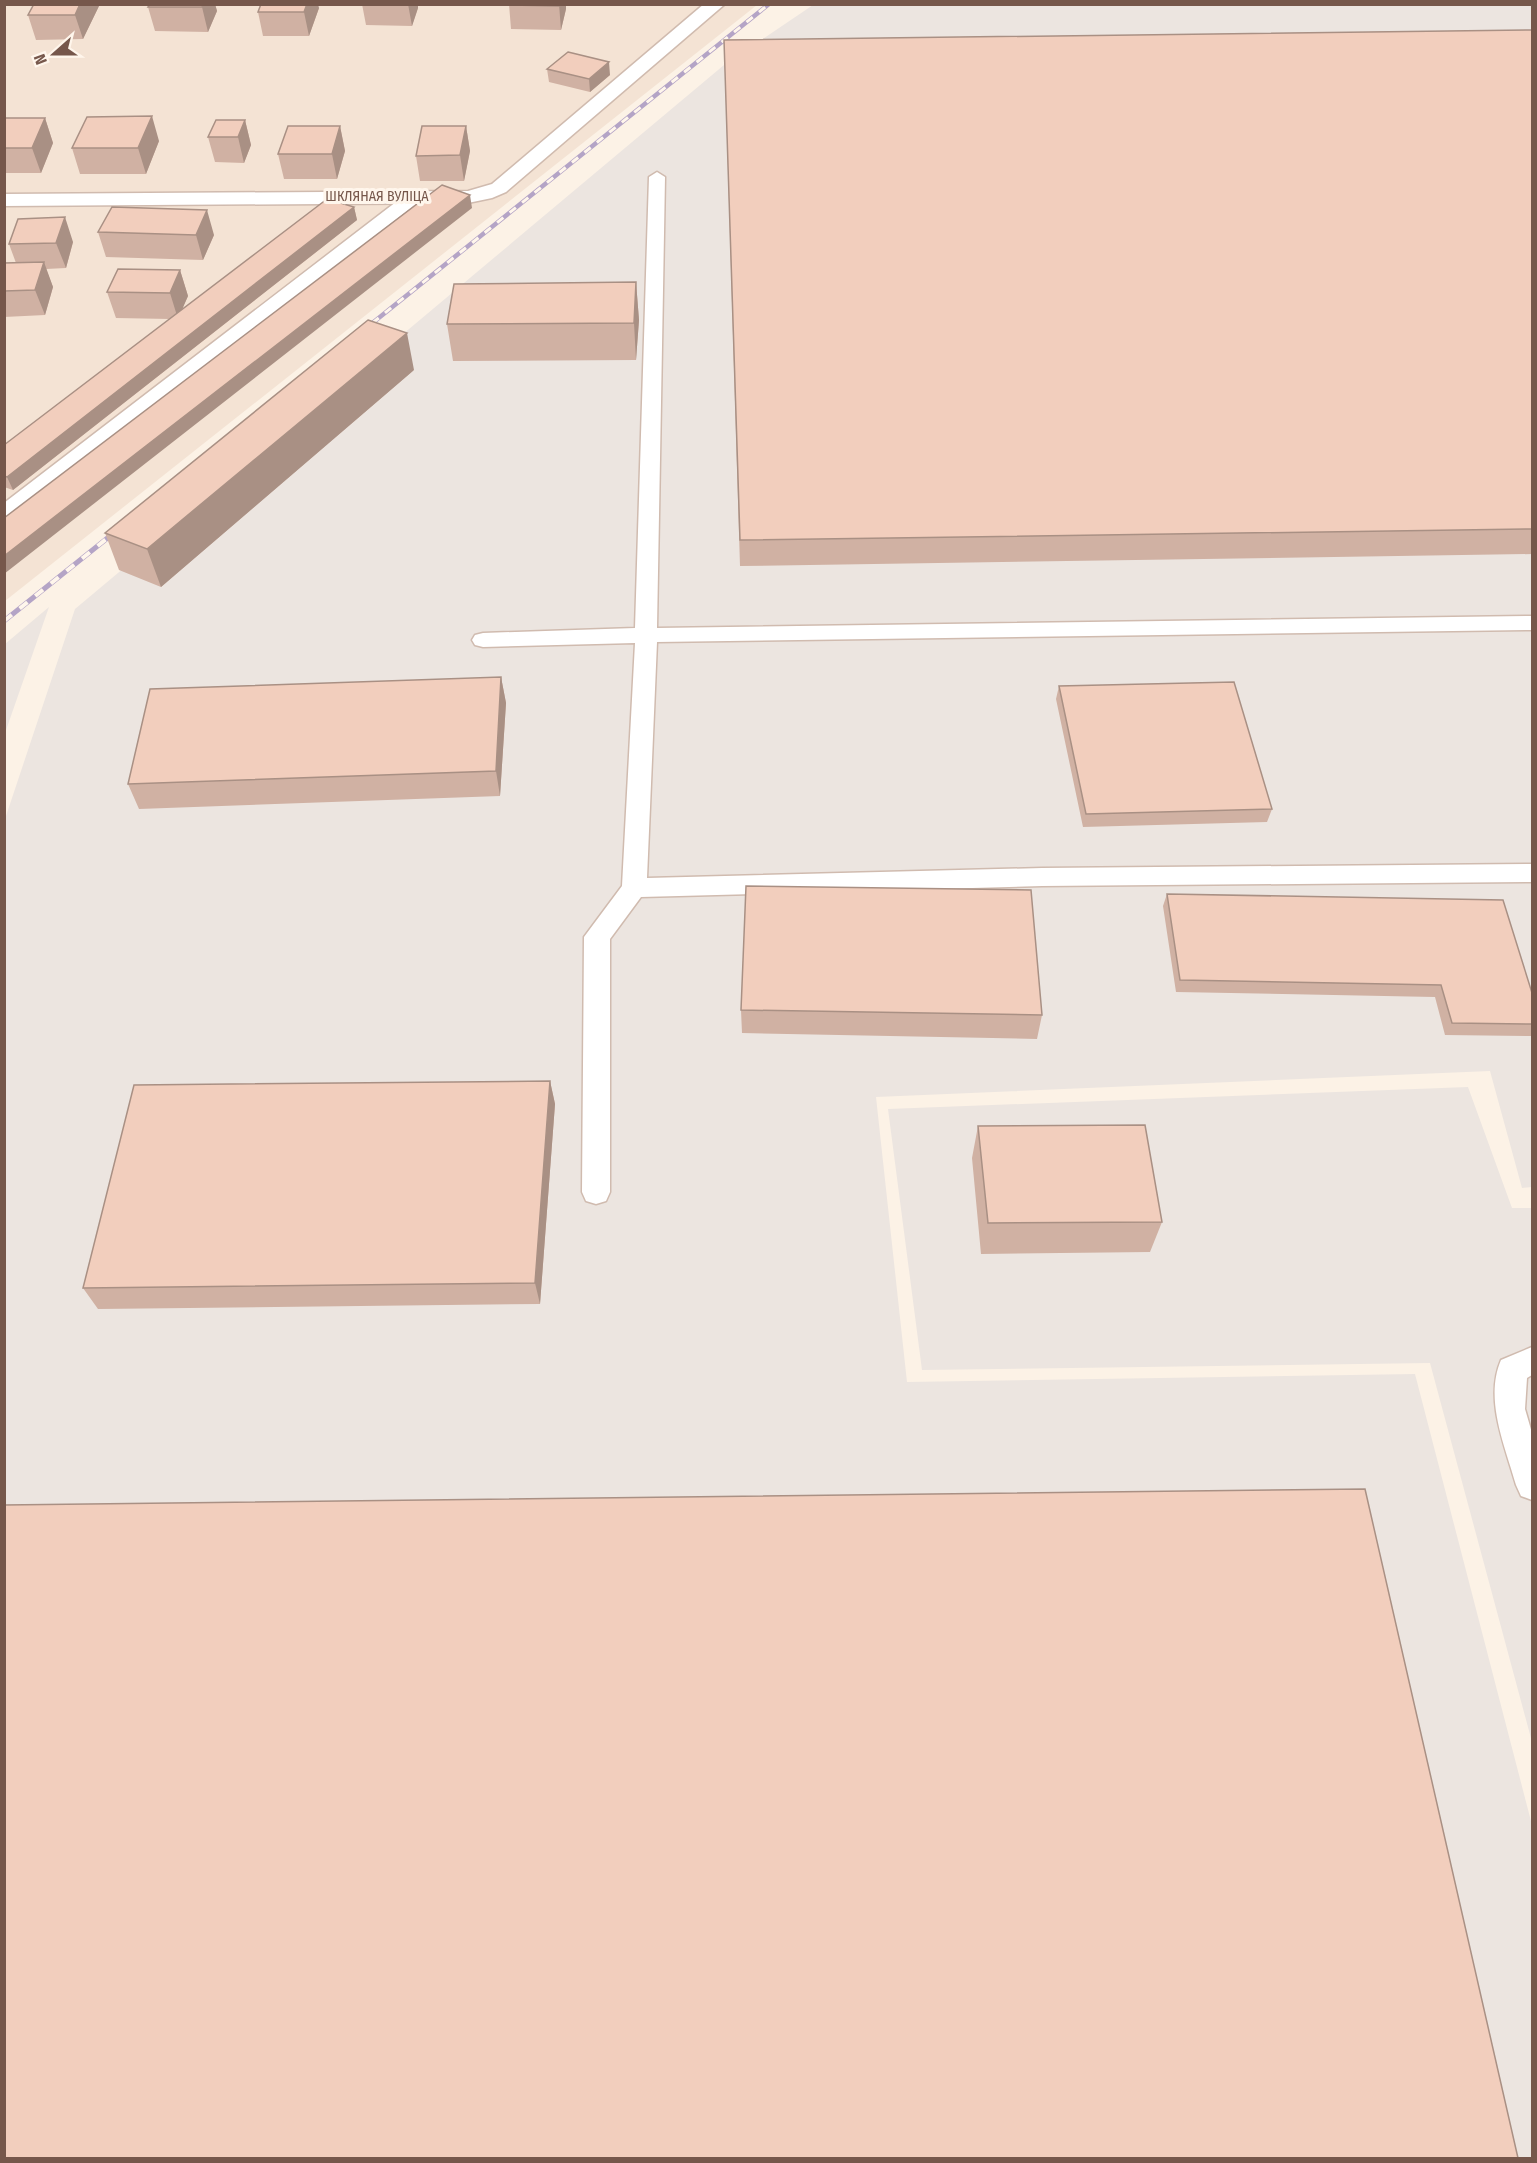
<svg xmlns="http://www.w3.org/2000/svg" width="1537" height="2163" font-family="'Fira Sans Condensed',sans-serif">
  <rect width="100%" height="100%" fill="#fcf2e6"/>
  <path fill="#f4e3d4" d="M5 5H757L5 601Z"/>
  <path fill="#ece5e0" d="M813 5H1532V1187L1522 1188 1490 1071 876 1097 907 1382 1415 1374 1532 1825V2158H5L4 822 75 609 724 65Z
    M49 607 5 733V644Z
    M1468 1087 1512 1208H1532V1742L1430 1363 922 1370 888 1109Z"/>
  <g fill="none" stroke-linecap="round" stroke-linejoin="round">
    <defs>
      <path id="service" d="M657 172 665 177 657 628 1532 616V630L657 642 647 878 1042 868 1532 864V882L1042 886 641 897 610 939V1192L606 1201 596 1204 586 1201 582 1192 584 937 622 886 635 643 483 647 475 645 472 640 475 635 483 633 635 628 649 177Z
        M415 191 421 192 423 196 421 200 11 518 4 519V503L409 192Z
        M1532 1347V1375L1527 1378 1525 1409 1532 1433V1500L1521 1496 1516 1485C1505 1446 1484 1399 1501 1360Z"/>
      <path id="minor" d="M704 4H725L506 192 492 198 468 203 4 206V194L468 191 492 184Z"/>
    </defs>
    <use href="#service" stroke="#d0bbaf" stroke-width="3"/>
    <use href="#minor" stroke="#d0bbaf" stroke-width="3"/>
    <use href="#service" fill="#fff" fill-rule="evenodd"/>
    <use href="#minor" fill="#fff" fill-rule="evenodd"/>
    <defs>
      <path id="rail-far1" d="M360 333 769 4"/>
      <path id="rail" d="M4 621 120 528"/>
    </defs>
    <use href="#rail-far1" stroke="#b4a4c6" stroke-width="4.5"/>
    <use href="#rail" stroke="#b4a4c6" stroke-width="5"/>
    <use href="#rail-far1" stroke="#fff6ec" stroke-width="3" stroke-dasharray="8" stroke-linecap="butt"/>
    <use href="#rail" stroke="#fff6ec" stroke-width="4" stroke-dasharray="10" stroke-linecap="butt"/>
  </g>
  <path fill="#d0b1a3" d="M34 4H98L99 6 83 39 36 40 28 15Z
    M215 4 217 11 208 32 155 31 148 7Z
    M362 4H418V8L412 26 366 25Z
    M509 4H566V9L561 30 511 29Z
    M319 8 309 36H263L258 12Z
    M1533 30V554L740 566 724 40Z
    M547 69 610 75 590 92 549 82Z
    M4 118H45L53 143 41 173H4Z
    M245 120 251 145 244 163 215 162 208 137Z
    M340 126 345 151 337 179H284L278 154Z
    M466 126 470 151 464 181H420L416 156Z
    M159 141 146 174H80L72 148Z
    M354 207 357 220 13 490 4 487V445L170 319 116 318 107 292 180 270 188 296 182 309Z
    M18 219 73 242 66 268 46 269 53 287 45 315 4 317V263H16L9 244Z
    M98 232 214 235 203 260 106 257Z
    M636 282 639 320 636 360 453 361 447 324Z
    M414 370 161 587 119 570 105 533Z
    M501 677 506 703 500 796 139 809 128 784Z
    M1059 686 1272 809 1267 822 1083 827 1056 699Z
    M1167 894 1533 996V1036L1445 1035 1435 997 1176 992 1163 906Z
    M741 1010 1042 1015 1037 1039 742 1033Z
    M550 1081 555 1104 540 1304 98 1309 83 1288Z
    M978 1126 1162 1222 1150 1252 981 1254 972 1158Z"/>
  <path fill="#a99084" d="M80 4H98L99 6 83 39 75 15Z
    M203 4H215L217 11 208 32 202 7Z
    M307 4H318L319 8 309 36 304 12Z
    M408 4H418V8L412 26Z
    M559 4H566V9L561 30Z
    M609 62 610 75 590 92 589 79Z
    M152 116 159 141 146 174 138 148Z
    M45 118 53 143 41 173 32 148Z
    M245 120 251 145 244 163 238 137Z
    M340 126 345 151 337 179 332 154Z
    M466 126 470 151 464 181 460 155Z
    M470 195 472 208 4 574V556Z
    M354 207 357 220 13 490 7 477Z
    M207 210 214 235 203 260 196 235Z
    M65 217 73 242 66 268 56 243Z
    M44 262 53 287 45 315 35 290Z
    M180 270 188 296 178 319 170 293Z
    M636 282 639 320 636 360 634 323Z
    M407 333 414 370 161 587 147 549Z
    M501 677 506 703 500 796 496 771Z
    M550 1081 555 1104 540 1304 535 1283Z"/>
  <path fill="#f2cebd" stroke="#a99084" stroke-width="1.5" d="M34 4H80L75 15H28Z
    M150 4H203L202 7H148Z
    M261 4H307L304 12H258Z
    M509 4H559V6L509 5Z
    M1533 30V529L740 540 724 40Z
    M568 52 609 62 589 79 547 69Z
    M152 116 138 148H72L87 117Z
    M4 118H45L32 148H4Z
    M216 120H245L238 137H208Z
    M288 126H340L332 154H278Z
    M422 126H466L460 155 416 156Z
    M442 185 470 195 4 556V518Z
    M327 199 354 207 7 477 4 476V445Z
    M112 207 207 210 196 235 98 232Z
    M65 217 56 243 9 244 18 219Z
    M44 262 35 290 4 291V263Z
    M118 269 180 270 170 293 107 292Z
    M636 282 634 323 447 324 454 284Z
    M368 320 407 333 147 549 105 533Z
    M501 677 496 771 128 784 150 689Z
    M1234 682 1272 809 1086 814 1059 686Z
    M746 886 1031 890 1042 1015 741 1010Z
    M1167 894 1503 900 1533 996V1024L1452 1023 1441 985 1180 980Z
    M550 1081 535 1283 83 1288 134 1085Z
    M1145 1125 1162 1222 988 1223 978 1126Z
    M1365 1489 1518 2158H4V1505Z"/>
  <g text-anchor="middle" stroke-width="6" stroke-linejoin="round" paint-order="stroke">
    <g font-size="14" fill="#76574b" stroke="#fff6ec">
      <text x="377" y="201">ШКЛЯНАЯ ВУЛІЦА</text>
    </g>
  </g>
  <rect width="1537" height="2163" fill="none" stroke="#76574b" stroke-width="12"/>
  <g transform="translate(54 54) rotate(249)" stroke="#fff6ec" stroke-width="4.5" paint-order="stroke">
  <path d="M0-4.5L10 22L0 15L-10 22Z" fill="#76574b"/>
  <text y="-9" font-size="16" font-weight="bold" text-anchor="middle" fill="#76574b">N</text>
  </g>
</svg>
